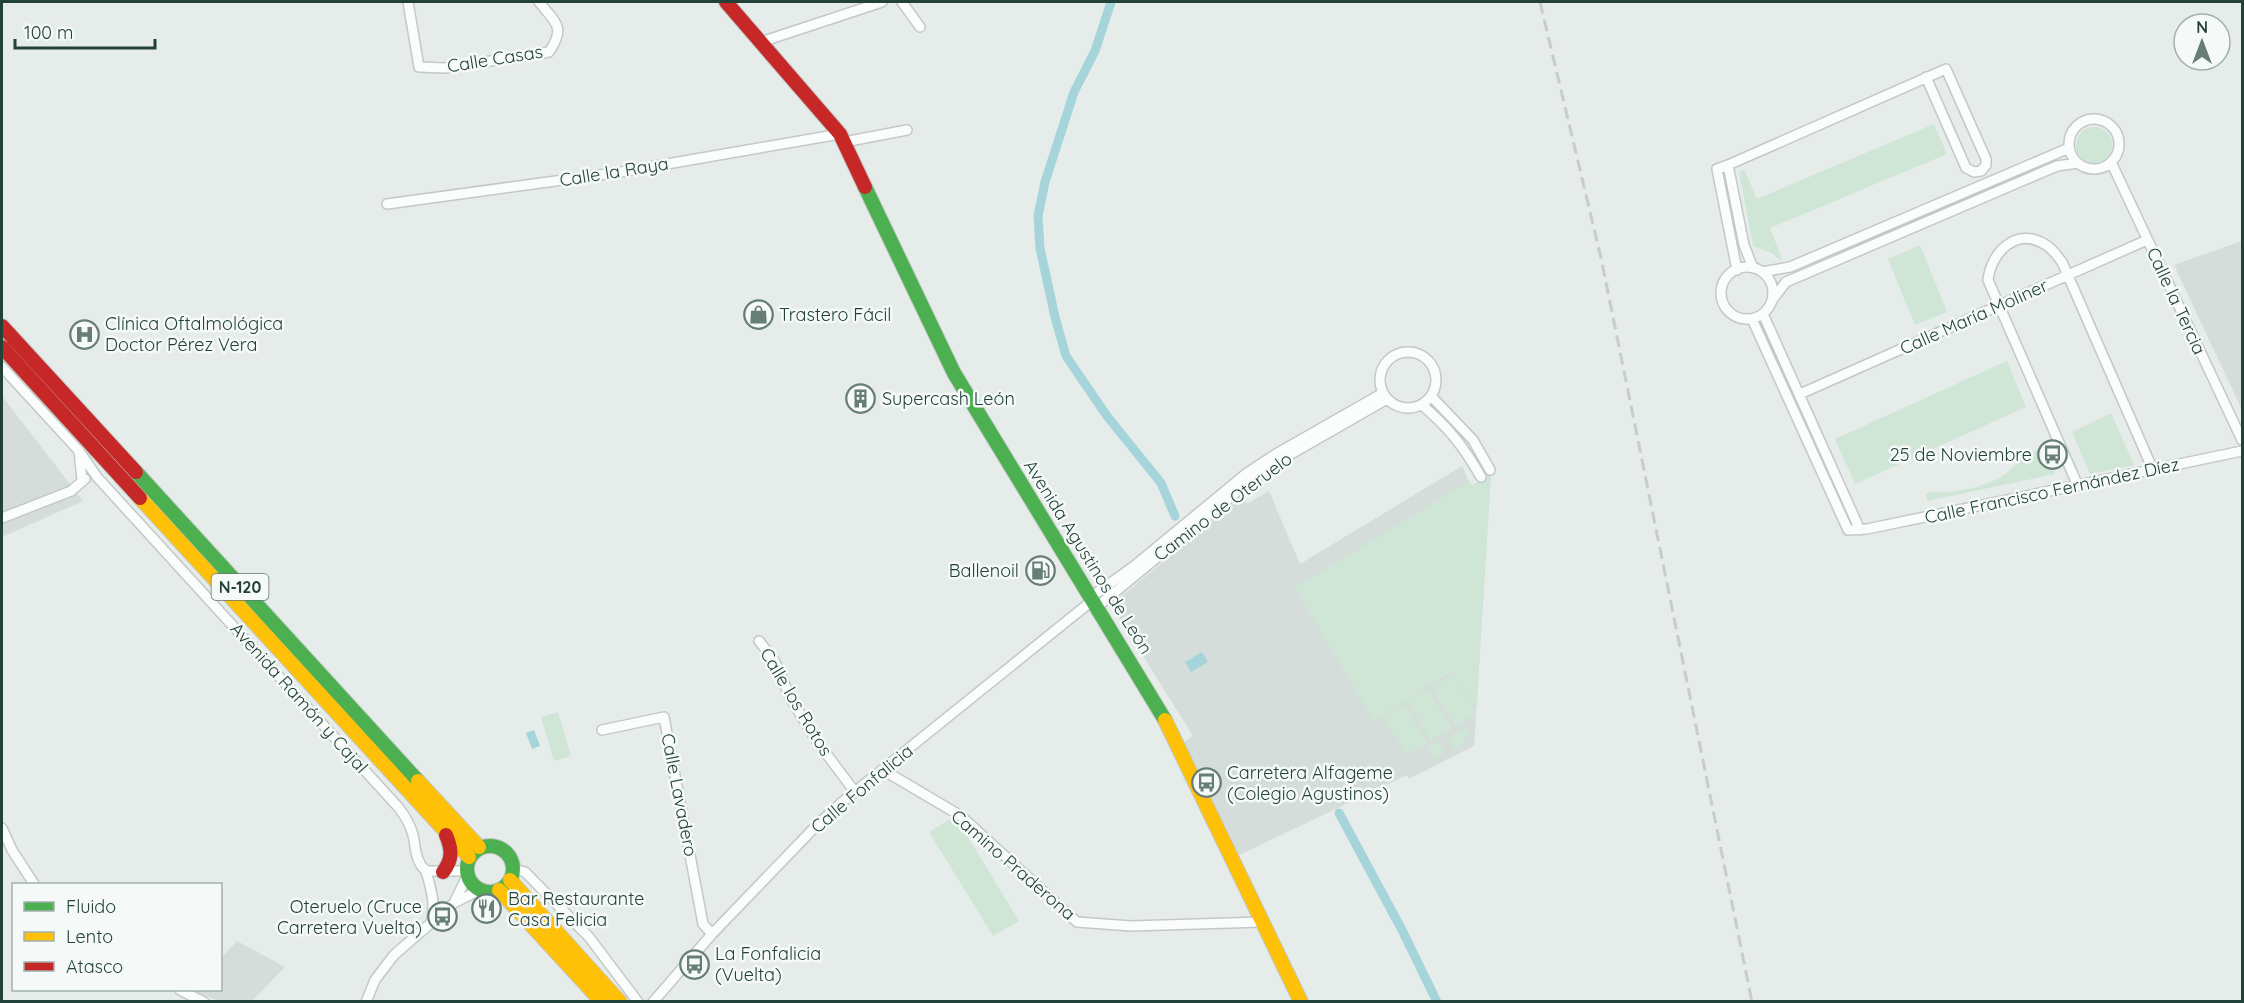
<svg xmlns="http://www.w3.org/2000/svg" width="2244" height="1003" font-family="Quicksand,sans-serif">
  <rect width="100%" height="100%" fill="#e6ece9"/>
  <path fill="#d4ddd9" d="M2242 241V410L2174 265Z
    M2 396 83 501 2 537Z
    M1462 466 1471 486 1491 474 1474 746 1409 779 1407 775 1239 855 1183 743 1193 736 1111 605 1243 496 1247 504 1269 491 1300 564Z
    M237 941 285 967 252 1001H219L191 990H220L221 958Z"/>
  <path fill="#cfe5d6" d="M1934 124 1947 154 1770 228 1782 259 1780 260 1772 253 1753 246 1739 172 1744 169 1757 199Z
    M2076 145a18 18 0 1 1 36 0a18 18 0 1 1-36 0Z
    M1920 245 1947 312 1915 325 1888 259Z
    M2007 361 2026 407 1855 484 1835 439Z
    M2111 413 2134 465 2090 474 2072 432Z
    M2041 450 2046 452 2055 474 1927 501 1926 494C1933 490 1941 493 1949 492 1965 490 1981 487 1995 480 2012 473 2022 451 2041 450Z
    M1491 474 1477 702H1471L1452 671 1374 721 1295 588 1469 481 1472 486Z
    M1452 675 1476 713 1455 726 1431 687Z
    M1428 689 1452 728 1431 741 1407 702Z
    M1404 704 1428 743 1407 755 1383 717Z
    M558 712 571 756 554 761 541 717Z
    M1465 727 1469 734 1464 737 1467 742 1455 750 1448 738Z
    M1438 742 1445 753 1434 760 1427 748Z
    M955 816 1019 921 993 936 929 832Z"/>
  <path fill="#a6d4db" d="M1202 652 1208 662 1191 672 1185 662Z
    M534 730 540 746 532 749 526 733Z"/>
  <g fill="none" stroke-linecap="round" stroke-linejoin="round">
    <path stroke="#a6d4db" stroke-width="9" d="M1111 2 1095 51 1074 92 1045 182 1038 216 1040 248 1055 317 1066 356 1107 416 1161 483 1175 516
      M1339 813 1402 930 1437 1002"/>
    <defs>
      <path id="street" d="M408 2 419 67 445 68 549 52C566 27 556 23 539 2
        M902 2 920 27
        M761 42 882 2
        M2069 144a25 25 0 1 1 50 0a25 25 0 1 1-50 0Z
        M844 142 907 130
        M2111 162 2242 440
        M1728 165 1946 69 1986 159V165L1981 171 1974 172 1966 168 1926 77
        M387 204 621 172 840 134
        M1721 293a26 26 0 1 1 52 0a26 26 0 1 1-52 0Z
        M1737 270 1717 169 1728 165 1744 245 1753 268
        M1762 272 1790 267 2069 148
        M1773 299 1786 282 2057 166 2078 163
        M1763 314 1860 530
        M1752 319 1848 530 1867 529 2242 451
        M1380 380a28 28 0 1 1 56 0a28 28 0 1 1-56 0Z
        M2 367 79 451 82 480
        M1800 394 2147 240
        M1431 396 1473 440 1490 470
        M1422 405C1450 429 1463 446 1481 477
        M79 451 97 477 399 808C405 816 410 824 413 835 416 849 415 861 426 871H466
        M2078 486 1988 280C1991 252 2017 226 2046 245 2053 249 2057 256 2062 262L2153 470
        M2 518 71 491 85 479
        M1091 597 1133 567 1247 473 1276 454 1383 393
        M1098 606 1245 485 1277 462 1387 399
        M759 641 774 660 791 699 816 740 855 792
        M602 730 664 717 703 924 712 934
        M883 770 961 816 1077 922 1131 926 1262 922
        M2 828 12 850 34 884
        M513 869 525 872 589 937 638 1002
        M426 871C431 889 436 904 431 922
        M454 903 467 876
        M180 990 204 1002
        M366 1002 375 980 394 955 454 903 480 890
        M653 1002 712 934 816 826 841 803 1093 600"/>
      <path id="fast" d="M865 187 954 373 1165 720
        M136 472 418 781
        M467 869a23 23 0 1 1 46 0a23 23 0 1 1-46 0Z"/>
      <path id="slow" d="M140 498 469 857
        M1165 720 1301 1002
        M418 781 479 847
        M510 880 620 1002
        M499 890 602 1002"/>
      <path id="jam" d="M726 2 840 134 865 187
        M2 326 136 472
        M2 347 140 498
        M443 872C453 859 452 849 446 835"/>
    </defs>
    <use href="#street" stroke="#c3c9c6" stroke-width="12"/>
    <use href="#fast" stroke="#c2c9c6" stroke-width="16"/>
    <use href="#slow" stroke="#c2c9c6" stroke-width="16"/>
    <use href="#jam" stroke="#c2c9c6" stroke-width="16"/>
    <use href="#street" stroke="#fbfcfc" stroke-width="9"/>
    <use href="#fast" stroke="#4caf50" stroke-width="14"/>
    <use href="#slow" stroke="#ffc107" stroke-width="14"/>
    <use href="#jam" stroke="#c62828" stroke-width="14"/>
    <path stroke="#c7cdca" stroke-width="3" stroke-dasharray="12 6" stroke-linecap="butt" d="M1540 2 1601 258 1752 1002"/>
  </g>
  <defs>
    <symbol id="shop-ring" viewBox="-11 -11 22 22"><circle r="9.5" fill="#f5faf8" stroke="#677d77" stroke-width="1.5"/><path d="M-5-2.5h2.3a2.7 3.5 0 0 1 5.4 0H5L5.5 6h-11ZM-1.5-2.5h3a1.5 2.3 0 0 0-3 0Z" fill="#677d77"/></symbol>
    <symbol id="hospital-ring" viewBox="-11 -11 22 22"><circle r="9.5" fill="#f5faf8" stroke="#677d77" stroke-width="1.5"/><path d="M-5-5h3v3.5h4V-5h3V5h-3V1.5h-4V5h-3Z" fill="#677d77"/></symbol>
    <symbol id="building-ring" viewBox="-11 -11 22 22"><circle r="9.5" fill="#f5faf8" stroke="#677d77" stroke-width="1.5"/><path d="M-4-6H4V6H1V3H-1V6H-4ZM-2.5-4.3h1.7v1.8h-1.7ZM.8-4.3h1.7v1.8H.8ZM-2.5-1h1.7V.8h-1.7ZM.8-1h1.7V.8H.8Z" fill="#677d77"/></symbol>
    <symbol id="bus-ring" viewBox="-11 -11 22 22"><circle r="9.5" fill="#f5faf8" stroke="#677d77" stroke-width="1.5"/><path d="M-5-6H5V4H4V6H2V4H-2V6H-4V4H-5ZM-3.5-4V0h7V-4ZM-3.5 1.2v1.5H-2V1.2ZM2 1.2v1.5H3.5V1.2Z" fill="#677d77"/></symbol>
    <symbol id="fuel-ring" viewBox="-11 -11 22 22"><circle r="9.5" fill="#f5faf8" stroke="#677d77" stroke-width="1.5"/><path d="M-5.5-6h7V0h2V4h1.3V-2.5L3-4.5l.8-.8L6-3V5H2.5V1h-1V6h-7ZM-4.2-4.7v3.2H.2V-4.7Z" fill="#677d77"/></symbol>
    <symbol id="restaurant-ring" viewBox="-11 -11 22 22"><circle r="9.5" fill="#f5faf8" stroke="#677d77" stroke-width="1.5"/><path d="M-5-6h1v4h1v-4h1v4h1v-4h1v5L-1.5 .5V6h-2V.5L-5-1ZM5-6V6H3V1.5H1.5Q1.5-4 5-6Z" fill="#677d77"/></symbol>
  </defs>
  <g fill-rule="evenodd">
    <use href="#shop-ring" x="742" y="298" width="33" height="33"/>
    <use href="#hospital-ring" x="68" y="318" width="33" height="33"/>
    <use href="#building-ring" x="844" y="382" width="33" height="33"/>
    <use href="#bus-ring" x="2036" y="438" width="33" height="33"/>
    <use href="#fuel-ring" x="1024" y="554" width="33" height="33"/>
    <use href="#bus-ring" x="1190" y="766" width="33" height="33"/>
    <use href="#restaurant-ring" x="470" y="892" width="33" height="33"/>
    <use href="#bus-ring" x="426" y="900" width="33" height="33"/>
    <use href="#bus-ring" x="678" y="948" width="33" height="33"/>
  </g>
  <g text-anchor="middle" stroke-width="5" stroke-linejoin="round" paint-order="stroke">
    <rect fill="#f5faf8" stroke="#617872" stroke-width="1.5" x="211.5" y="574" width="57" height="26" rx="4.5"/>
    <g font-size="16" font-weight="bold" fill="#224139">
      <text x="240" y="593">N-120</text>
    </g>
    <g font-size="18" fill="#224139" stroke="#f5faf8">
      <text transform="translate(495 59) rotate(-9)" y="6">Calle Casas</text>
      <text transform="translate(614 172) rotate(-9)" y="6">Calle la Raya</text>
      <text transform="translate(2176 301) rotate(65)" y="6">Calle la Tercia</text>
      <text transform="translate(1974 317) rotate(-24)" y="6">Calle María Moliner</text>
      <text transform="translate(2052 491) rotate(-12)" y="6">Calle Francisco Fernández Díez</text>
      <text transform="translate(1223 507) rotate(-37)" y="6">Camino de Oteruelo</text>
      <text transform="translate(1088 557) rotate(58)" y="6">Avenida Agustinos de León</text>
      <text transform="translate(299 698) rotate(48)" y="6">Avenida Ramón y Cajal</text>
      <text transform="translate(796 702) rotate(59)" y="6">Calle los Rotos</text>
      <text transform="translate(862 789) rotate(-40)" y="6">Calle Fonfalicia</text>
      <text transform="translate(679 795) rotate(79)" y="6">Calle Lavadero</text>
      <text transform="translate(1013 865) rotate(41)" y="6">Camino Praderona</text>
    </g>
    <g font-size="18" fill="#224139" stroke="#f5faf8" text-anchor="start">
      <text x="779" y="321">Trastero Fácil</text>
      <text x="105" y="330">Clínica Oftalmológica<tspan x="105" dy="21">Doctor Pérez Vera</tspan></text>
      <text x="882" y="405">Supercash León</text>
      <text x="2032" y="461" text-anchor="end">25 de Noviembre</text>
      <text x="1019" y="577" text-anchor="end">Ballenoil</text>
      <text x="1227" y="779">Carretera Alfageme<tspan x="1227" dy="21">(Colegio Agustinos)</tspan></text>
      <text x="508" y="905">Bar Restaurante<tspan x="508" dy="21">Casa Felicia</tspan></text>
      <text x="422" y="913" text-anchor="end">Oteruelo (Cruce<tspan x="422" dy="21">Carretera Vuelta)</tspan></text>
      <text x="715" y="960">La Fonfalicia<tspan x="715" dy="21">(Vuelta)</tspan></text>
    </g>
  </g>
  <rect width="2244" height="1003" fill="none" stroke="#224139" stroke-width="6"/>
  <rect x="12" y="883" width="210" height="108" fill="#f5faf8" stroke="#a1b0ac" stroke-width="1.5"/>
  <rect x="24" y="902" width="30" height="9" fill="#4caf50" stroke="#a1b0ac" stroke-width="1.5"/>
  <text x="66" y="913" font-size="18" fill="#224139">Fluido</text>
  <rect x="24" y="932" width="30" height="9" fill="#ffc107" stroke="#a1b0ac" stroke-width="1.5"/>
  <text x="66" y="943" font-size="18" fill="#224139">Lento</text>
  <rect x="24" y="962" width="30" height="9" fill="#c62828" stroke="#a1b0ac" stroke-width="1.5"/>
  <text x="66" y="973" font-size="18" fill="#224139">Atasco</text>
  <g transform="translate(2202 42)"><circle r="28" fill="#f5faf8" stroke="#a1b0ac" stroke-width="1.5"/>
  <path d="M0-4.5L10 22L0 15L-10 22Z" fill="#677d77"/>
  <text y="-9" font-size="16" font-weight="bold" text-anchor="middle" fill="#224139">N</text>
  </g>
  <path d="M15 39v9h140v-9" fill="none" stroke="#224139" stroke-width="3"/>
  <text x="24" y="39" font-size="18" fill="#224139" stroke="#f5faf8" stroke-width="4.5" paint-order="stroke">100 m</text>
</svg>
